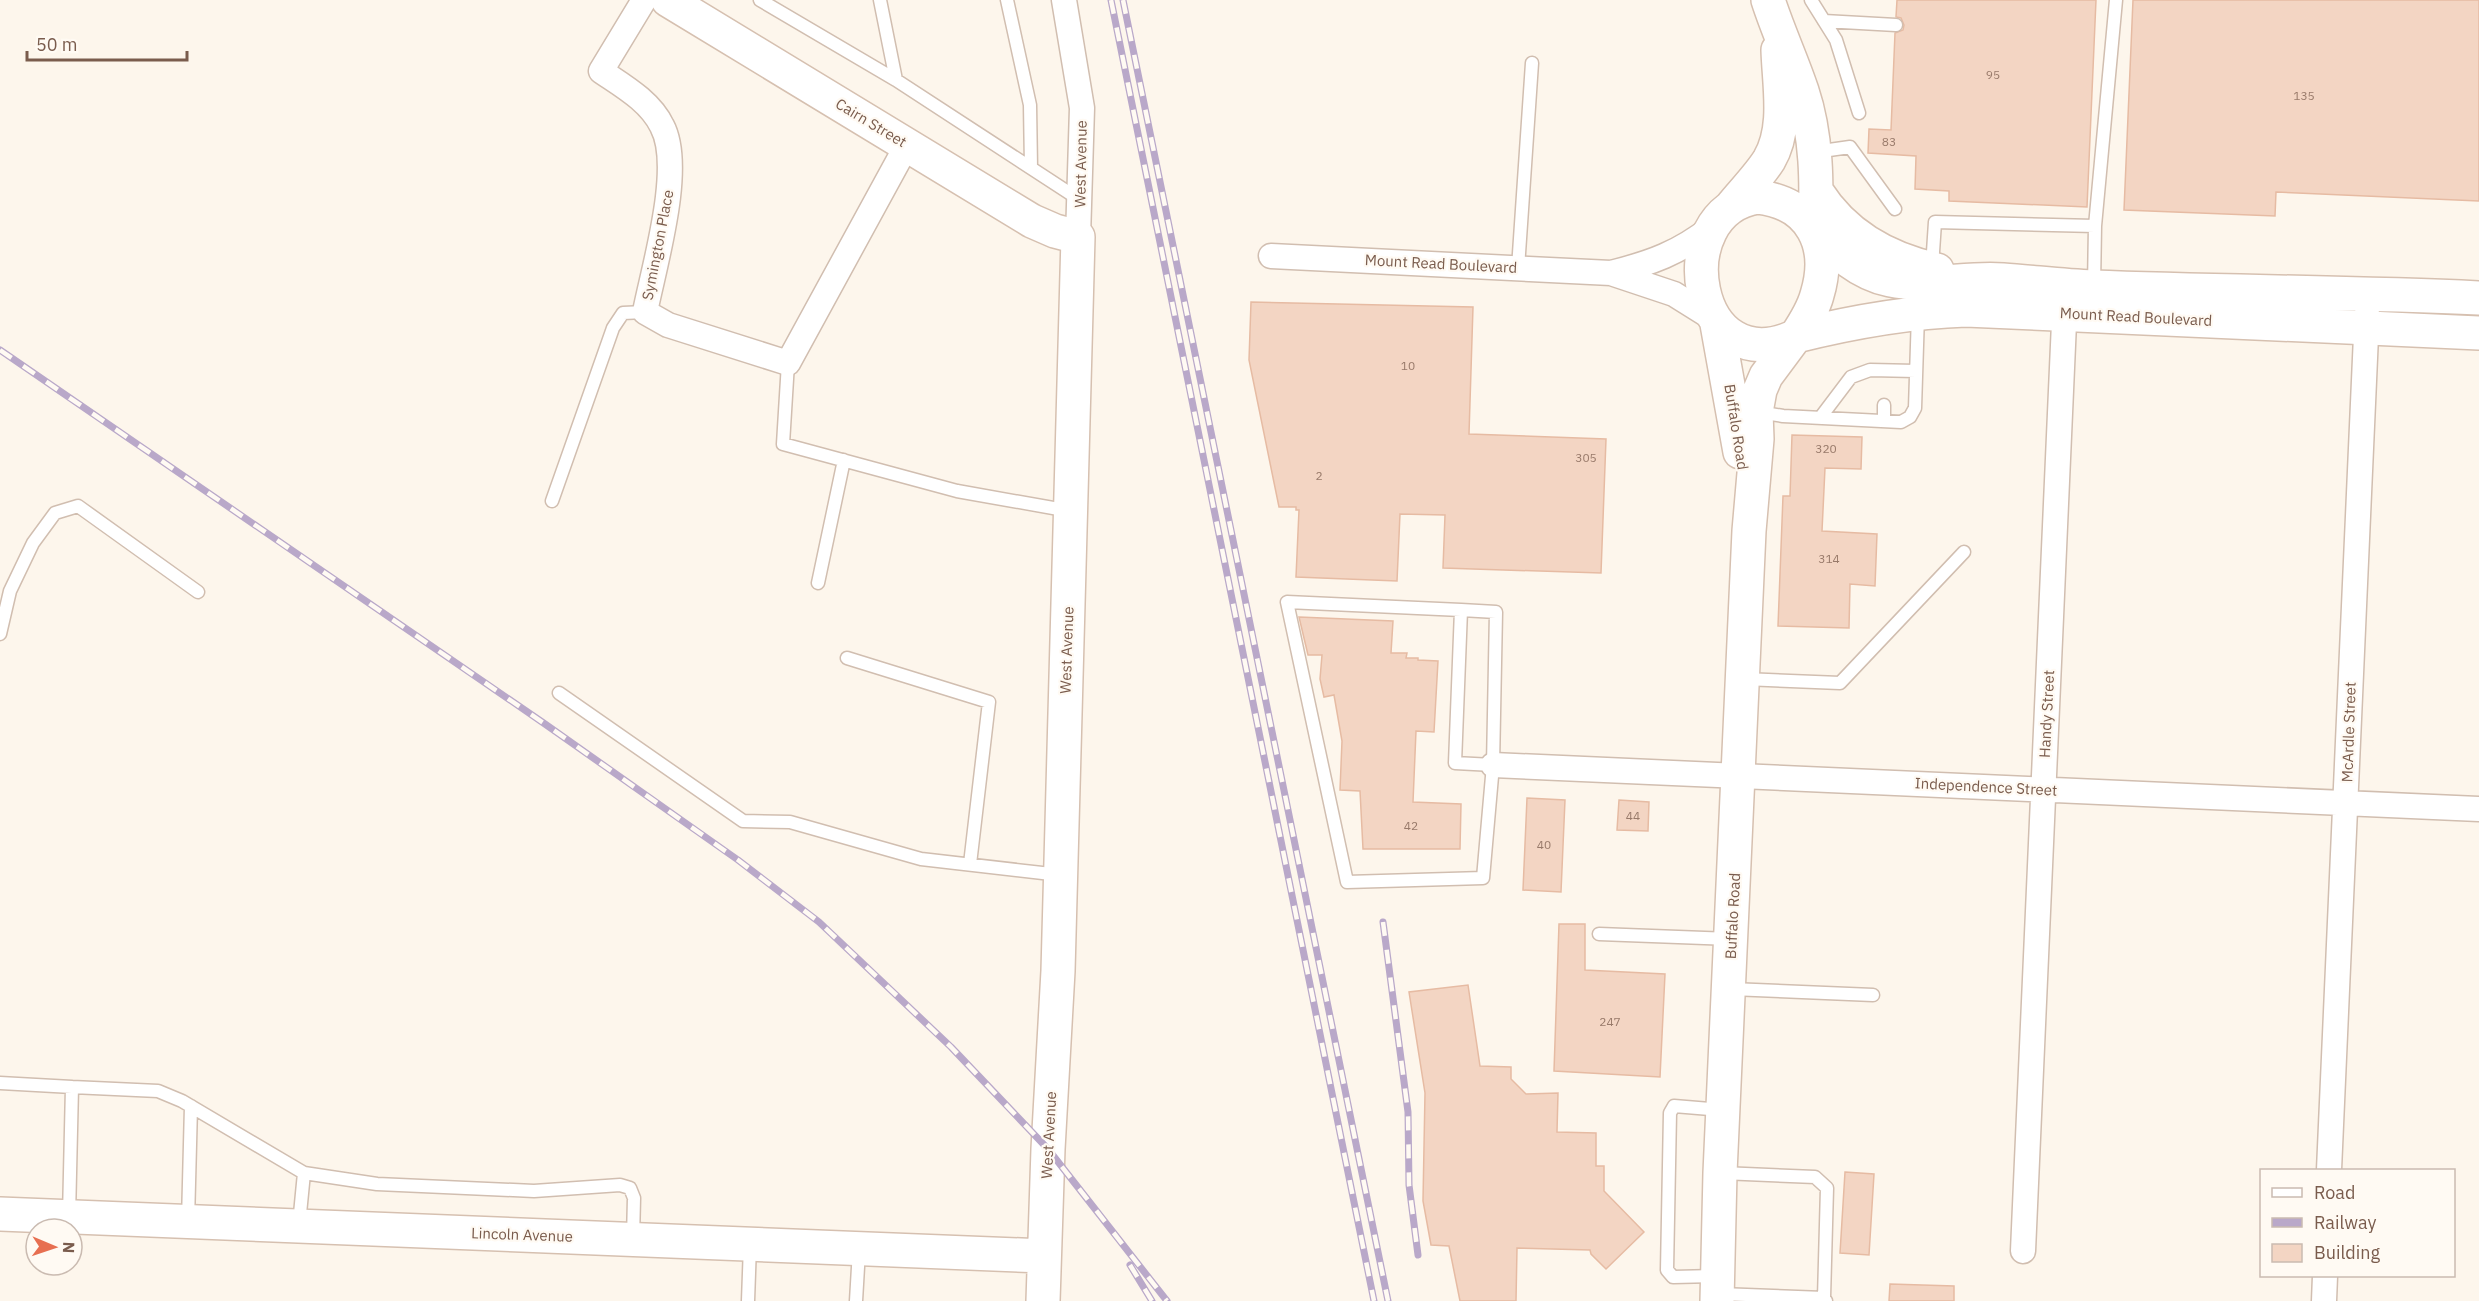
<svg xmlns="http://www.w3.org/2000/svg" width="2479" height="1301" font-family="'IBM Plex Sans',sans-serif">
  <rect width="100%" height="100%" fill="#fdf6ec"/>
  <path fill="#f3d5c3" stroke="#e6bba3" stroke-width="1.5" d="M1897 0H2096L2087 207 1949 201V191L1915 189 1916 156 1868 153 1869 129 1891 130 1895 33 1903 30 1904 25 1901 18 1896 17Z
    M2133 0H2479V201L2276 192 2275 216 2124 210Z
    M1251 302 1473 307 1469 434 1606 439 1601 573 1443 568 1445 515 1400 514 1397 581 1296 577 1299 510H1296V507H1279L1249 360Z
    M1792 435 1862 437 1861 469 1825 468 1822 531 1877 534 1875 586 1850 584 1849 628 1778 626 1783 496H1790Z
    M1299 617 1393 621 1391 653H1407L1406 658H1418V660L1438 661 1434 732 1416 731 1413 802 1461 804 1460 849H1363L1360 791 1340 790 1342 741 1334 695 1324 697 1320 679 1322 655H1308Z
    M1527 798 1565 800 1561 892 1523 890Z
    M1619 800 1649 802 1648 831 1617 830Z
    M1559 924H1585V970L1665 974 1660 1077 1554 1071Z
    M1468 985 1480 1066 1511 1067V1079L1526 1094 1558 1093 1557 1132 1596 1133V1166H1604V1191L1644 1232 1606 1269 1591 1254 1590 1250 1517 1248 1516 1301H1460L1449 1246 1431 1245 1423 1201 1425 1093 1409 992Z
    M1845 1172 1874 1174 1869 1255 1840 1253Z
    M1890 1284 1954 1286V1301H1889Z"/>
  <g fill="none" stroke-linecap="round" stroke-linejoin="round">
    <defs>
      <path id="lane" d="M760 0 896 80 1080 200
        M880 0 896 80
        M1007 0 1030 105 1031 168
        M1811 0 1836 40 1859 113
        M1824 21 1896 25
        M1815 152 1850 147 1895 209
        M1932 267 1935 222 2095 226
        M1518 268 1532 63
        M2094 286 2095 226 2116 0
        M788 363 783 444 957 491 1070 511
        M1758 412 1783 416 1901 422 1910 417 1915 408 1918 314
        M1820 418 1851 377 1870 370 1916 371
        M1884 421V405
        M552 501 613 328 623 313 645 312
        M818 583 844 460
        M1461 610 1496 612 1493 765 1483 878 1347 882 1287 602 1461 610 1455 763 1493 765
        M0 634 10 591 33 543 55 513 78 506 198 592
        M847 658 989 702 970 864
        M1744 679 1840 683 1964 552
        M559 693 743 821 790 822 921 859 1060 875
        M1599 934 1731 939
        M1731 989 1873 995
        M0 1083 72 1087 69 1216
        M72 1087 158 1091 182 1101 304 1173 299 1224
        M304 1173 377 1184 534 1191 620 1185 630 1188 634 1198 633 1238
        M1722 1173 1815 1177 1827 1188 1824 1298 1826 1301
        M188 1221 191 1106
        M1715 1276 1673 1277 1667 1270 1670 1113 1674 1106 1722 1110
        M1720 1294 1824 1298
        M748 1301 750 1245
        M856 1301 859 1250"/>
      <path id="street" d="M644 0 601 71C623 86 650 101 662 126 684 167 654 266 645 312L668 325 788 363 907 145
        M1064 0 1082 108 1078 237
        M1271 256 1611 273 1674 294 1714 319
        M1611 273C1651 263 1679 253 1712 227
        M1493 765 2479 809
        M2329 1170 2367 313
        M2023 1251 2065 300
        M2324 1301 2325 1276"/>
      <path id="secondary" d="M668 0 1032 221 1055 231 1078 237 1058 971 1048 1149 1043 1301
        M1768 0C1778 31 1792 61 1802 91 1817 136 1817 184 1815 230
        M1817 192C1845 236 1887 259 1937 270
        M1758 197C1812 203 1832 246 1817 295 1813 310 1804 324 1796 336 1693 385 1665 211 1758 197Z
        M1731 207C1743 192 1759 176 1769 160 1788 128 1779 85 1778 50
        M1816 231C1838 253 1858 273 1890 280 1928 288 1965 277 2003 280 2033 282 2063 286 2093 287 2222 292 2351 292 2479 298
        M1717 324 1740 452
        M1796 336C1852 322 1908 312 1966 310L2479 333
        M0 1214 1044 1256
        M1717 1301 1720 1173 1749 531 1757 439 1756 412 1760 390 1766 376 1795 337"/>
    </defs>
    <use href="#lane" stroke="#d1beb0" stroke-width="15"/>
    <use href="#street" stroke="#d1beb0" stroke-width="27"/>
    <use href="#secondary" stroke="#d6c0b0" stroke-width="36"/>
    <use href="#lane" stroke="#fff" stroke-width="12"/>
    <use href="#street" stroke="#fff" stroke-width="24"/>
    <use href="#secondary" stroke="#fff" stroke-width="33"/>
    <defs>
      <path id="rail" d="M1111 0 1374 1301
        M1123 0 1388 1301
        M0 350 545 724 738 860 819 922 951 1047 1048 1149 1167 1301
        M1383 922 1408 1112 1409 1185 1418 1255
        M1130 1265 1152 1301"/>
    </defs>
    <use href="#rail" stroke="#b9a8c9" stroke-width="7"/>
    <use href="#rail" stroke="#fffaf3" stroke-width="4.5" stroke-dasharray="14" stroke-linecap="butt"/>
  </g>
  <g text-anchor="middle" stroke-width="4.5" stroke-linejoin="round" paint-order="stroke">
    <g font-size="12" fill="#987a6a">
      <text x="1993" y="79">95</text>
      <text x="2304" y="100">135</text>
      <text x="1889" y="146">83</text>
      <text x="1408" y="370">10</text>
      <text x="1826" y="453">320</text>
      <text x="1586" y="462">305</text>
      <text x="1319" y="480">2</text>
      <text x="1829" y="563">314</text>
      <text x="1633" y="820">44</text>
      <text x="1411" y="830">42</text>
      <text x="1544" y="849">40</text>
      <text x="1610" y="1026">247</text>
    </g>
    <g font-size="15" fill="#7a5c4d" stroke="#fffaf3">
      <text transform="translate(871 123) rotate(31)" y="5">Cairn Street</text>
      <text transform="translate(1081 164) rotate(-89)" y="5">West Avenue</text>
      <text transform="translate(658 245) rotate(-79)" y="5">Symington Place</text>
      <text transform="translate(1441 264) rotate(3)" y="5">Mount Read Boulevard</text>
      <text transform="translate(2136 317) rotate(3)" y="5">Mount Read Boulevard</text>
      <text transform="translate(1736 427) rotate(81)" y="5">Buffalo Road</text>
      <text transform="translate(1067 650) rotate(-88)" y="5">West Avenue</text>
      <text transform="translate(2047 714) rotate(-87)" y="5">Handy Street</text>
      <text transform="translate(2349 732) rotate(-88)" y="5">McArdle Street</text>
      <text transform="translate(1986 787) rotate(3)" y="5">Independence Street</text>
      <text transform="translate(1733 916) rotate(-87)" y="5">Buffalo Road</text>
      <text transform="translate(1049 1135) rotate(-87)" y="5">West Avenue</text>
      <text transform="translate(522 1235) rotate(2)" y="5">Lincoln Avenue</text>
    </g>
  </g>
  <rect x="2260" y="1169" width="195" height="108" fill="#fffaf3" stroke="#cabbb1" stroke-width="1.5"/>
  <rect x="2272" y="1188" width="30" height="9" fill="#ffffff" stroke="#cabbb1" stroke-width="1.5"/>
  <text x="2314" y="1199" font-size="18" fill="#7a5c4d">Road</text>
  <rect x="2272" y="1218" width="30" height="9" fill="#b9a8c9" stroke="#cabbb1" stroke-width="1.5"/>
  <text x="2314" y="1229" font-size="18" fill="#7a5c4d">Railway</text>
  <rect x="2272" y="1244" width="30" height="18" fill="#f3d5c3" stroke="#cabbb1" stroke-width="1.5"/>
  <text x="2314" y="1259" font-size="18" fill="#7a5c4d">Building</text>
  <g transform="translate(54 1247) rotate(92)"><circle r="28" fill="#fffaf3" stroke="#cabbb1" stroke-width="1.5"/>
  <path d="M0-4.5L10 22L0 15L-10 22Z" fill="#e76f51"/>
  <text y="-9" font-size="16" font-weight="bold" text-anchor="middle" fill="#7a5c4d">N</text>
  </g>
  <path d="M27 51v9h160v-9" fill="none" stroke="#7a5c4d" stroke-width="3"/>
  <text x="36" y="51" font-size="18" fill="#7a5c4d" stroke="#fffaf3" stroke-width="4.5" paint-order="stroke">50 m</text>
</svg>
